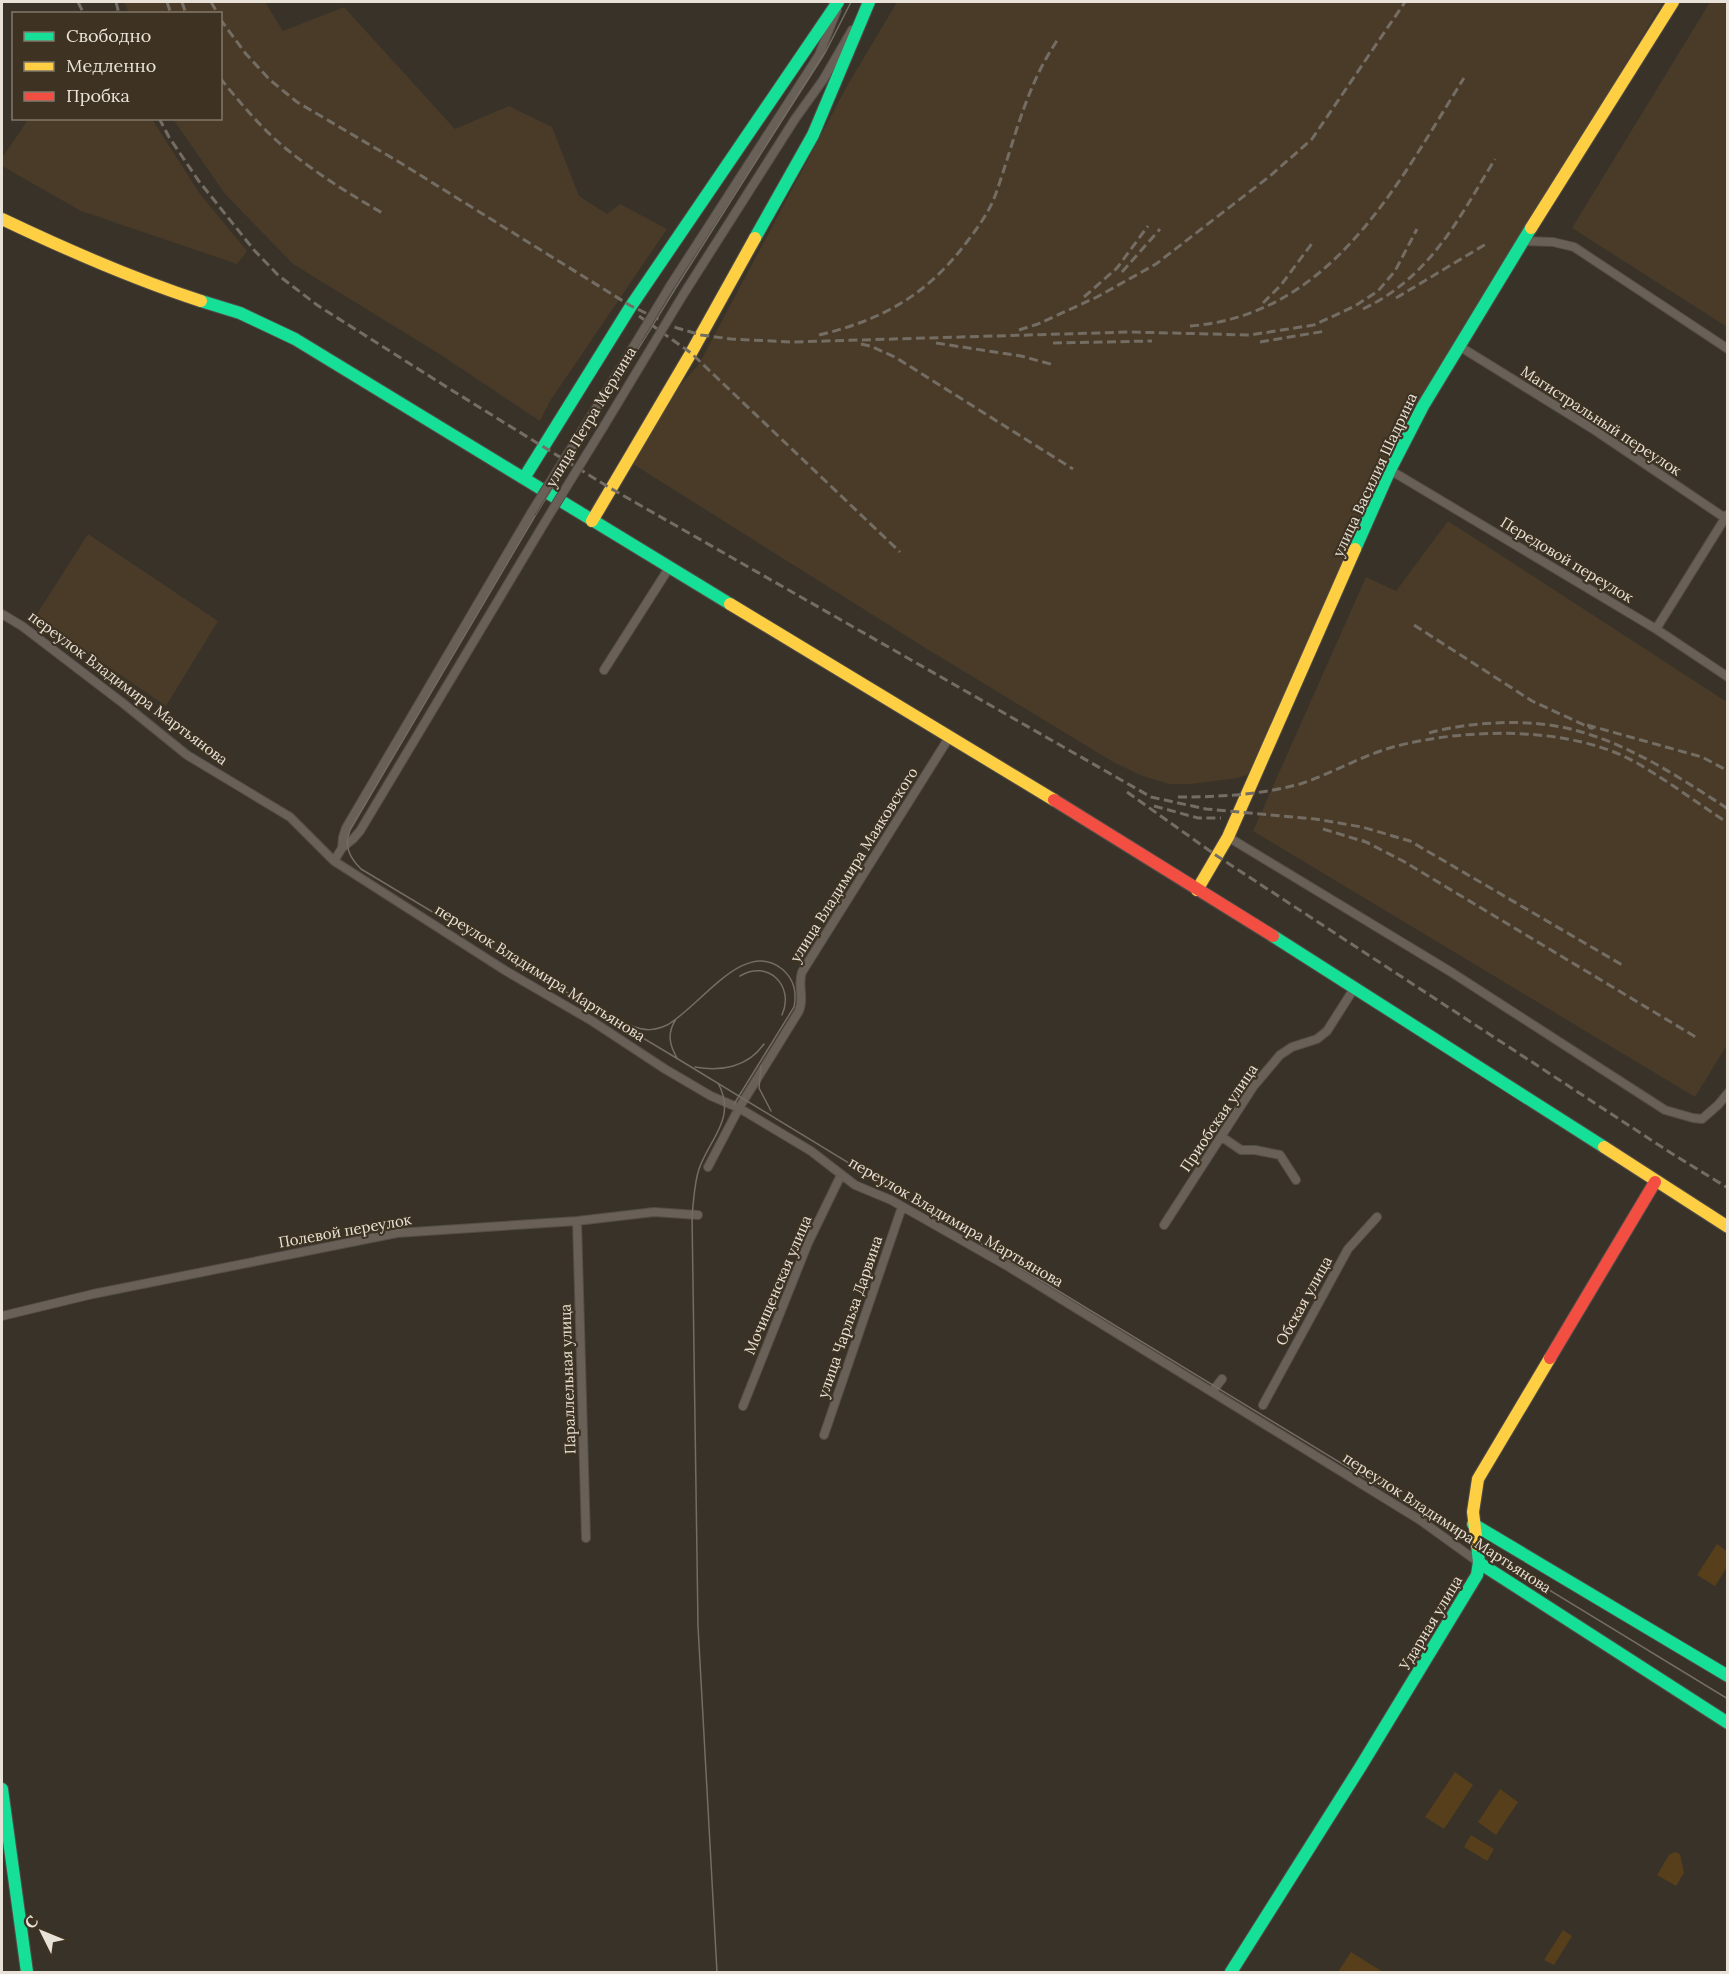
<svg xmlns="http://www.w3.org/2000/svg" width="1729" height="1974" font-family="Lora,serif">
  <rect width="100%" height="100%" fill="#383229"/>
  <path fill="#493b27" d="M124 2H265L283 31 344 7 455 129 509 106 552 127 579 196 607 214 620 204 667 229 550 401 540 421 441 355 293 264 225 194 173 119 220 118V14L129 13Z
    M897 2H1663L1387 463 1248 774 1238 778 1191 784H1169L1140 775 1113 762 927 649 633 464 677 389 699 364 847 86Z
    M1710 2H1727V327L1572 228Z
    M29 118 152 119 200 194 247 251 237 264 81 211 2 166V158Z
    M1448 521 1727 702V1045L1695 1097 1253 831 1366 577 1396 591Z
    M88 534 218 621 166 706 35 617Z"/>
  <path fill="#573f1c" d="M1717 1544 1727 1551V1567L1715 1586 1697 1575Z
    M1455 1772 1473 1785 1444 1829 1425 1817Z
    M1500 1789 1518 1802 1496 1835 1478 1822Z
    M1471 1835 1494 1849 1487 1861 1464 1847Z
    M1675 1852 1680 1854 1684 1873 1676 1886 1657 1875 1669 1855Z
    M1563 1930 1572 1936 1554 1965 1544 1960Z
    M1351 1952 1383 1972H1338Z"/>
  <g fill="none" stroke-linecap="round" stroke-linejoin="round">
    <defs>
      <path id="street" d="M1523 241 1553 242 1574 247 1728 349
        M670 286 819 55 837 10
        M683 295 795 119 823 80 852 30
        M1459 346 1593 429 1728 520
        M590 418 638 339
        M604 426 651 348
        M1390 470 1656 629 1728 677
        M2 614 22 626 124 704 187 755 290 817 334 861 506 971 592 1021 665 1069 711 1096 739 1108 811 1151 855 1185 891 1200 1009 1267 1420 1520 1481 1564
        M1656 629 1727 515
        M604 670 669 568
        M1228 837 1451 972 1665 1110 1693 1118 1702 1119 1718 1105 1728 1093
        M342 848 343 837 346 828 531 513
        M334 861 342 848 353 839 360 831 545 522
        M1222 1137 1241 1150H1255L1280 1155 1296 1180
        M708 1167 739 1108 799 1011C805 997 797 986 802 972L950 736
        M577 1221 586 1538
        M1164 1225 1253 1087 1280 1055 1292 1047 1317 1039 1327 1031 1355 987
        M2 1316 93 1294 397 1233 577 1221 654 1212 698 1215
        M1212 1392 1222 1379
        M1263 1405 1348 1249 1377 1217
        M743 1406 808 1243 841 1175
        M824 1435 902 1207"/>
      <path id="fast" d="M755 238 813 135 869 2
        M201 301 240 313 295 339 730 604
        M524 478 631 306 838 2
        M1355 549 1390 470 1423 406 1531 228
        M1273 936 1604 1147
        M1473 1524 1728 1676
        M1481 1564 1728 1723
        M2 1789 27 1972
        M1231 1972 1361 1766 1477 1575 1479 1562 1477 1545"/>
      <path id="slow" d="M2 219C67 250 133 279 201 301
        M1531 228 1673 2
        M592 521 691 353 755 238
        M730 604 1054 800
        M1197 890 1228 837 1355 549
        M1604 1147 1728 1227
        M1477 1545 1473 1512 1478 1479 1550 1358"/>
      <path id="jam" d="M1054 800 1273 936
        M1550 1358 1655 1182"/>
    </defs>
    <use href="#street" stroke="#534d47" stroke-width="10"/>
    <use href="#fast" stroke="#534d47" stroke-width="14"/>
    <use href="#slow" stroke="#534d47" stroke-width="14"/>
    <use href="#jam" stroke="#534d47" stroke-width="14"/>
    <use href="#street" stroke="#696058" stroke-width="8"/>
    <use href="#fast" stroke="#16e098" stroke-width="12"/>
    <use href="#slow" stroke="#ffcf43" stroke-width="12"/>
    <use href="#jam" stroke="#f24e42" stroke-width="12"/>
    <path stroke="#746d64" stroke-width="1.5" d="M851 2 826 51 675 289 535 516 350 830C344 846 349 857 361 869L678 1059 1728 1699
      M740 976C768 959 795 986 782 1015
      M676 1019C667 1033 669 1044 677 1058
      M632 1026C645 1031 654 1031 667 1025 699 1008 744 937 782 969 794 979 797 992 794 1007L734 1104
      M761 1066 759 1088 771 1111
      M695 1067C721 1072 748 1067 764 1044
      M717 1972 698 1626 692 1215C694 1200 694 1184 699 1169 710 1138 737 1118 718 1083"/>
    <path stroke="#746d64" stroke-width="3" stroke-dasharray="9 4.5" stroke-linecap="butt" d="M78 2 84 14
      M116 2 119 14
      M167 2 171 14
      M182 2 186 14
      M211 2 218 14
      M220 19 246 54 270 80 297 102 399 162 631 306 677 328 701 335 731 339 792 342 1130 332 1250 335 1314 325 1355 306 1378 291 1395 271 1417 229
      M220 78C242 105 266 134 294 155 322 177 353 196 384 214
      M159 118 169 137 198 180 254 250 278 275 317 305 453 391 610 488 1151 797 1206 809 1315 819 1362 827 1410 841 1624 966
      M1122 272 1160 229
      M1084 297 1117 268 1148 226
      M1396 298 1486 244
      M1263 303 1281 285 1313 242
      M1363 309C1430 277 1458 220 1495 159
      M639 316 691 353 900 552
      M1190 326C1332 315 1397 185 1464 78
      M1019 330 1038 324 1097 297 1156 264 1270 176 1312 139 1405 2
      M819 335C882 320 927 295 966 243 977 229 989 212 995 196 1015 140 1024 90 1058 39
      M1260 342 1326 331
      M936 343 1021 356 1054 365
      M1053 343 1152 341
      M861 344 870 346 895 357 1073 469
      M1414 625 1532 701 1593 729
      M1587 725 1702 757 1728 771
      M1429 733C1473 721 1533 718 1578 731 1632 746 1681 778 1728 809
      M1127 792 1217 856 1671 1153 1728 1188
      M1178 797C1219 797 1260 795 1300 784 1331 774 1361 756 1393 747 1464 728 1571 725 1637 763 1668 781 1697 803 1728 823
      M1154 806 1198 818H1221
      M1323 829 1369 843
      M1362 840 1403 861 1699 1039"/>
    <defs>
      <path id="street-bridge" d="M638 339 670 286
        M651 348 683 295
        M531 513 590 418
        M545 522 604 426"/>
    </defs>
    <use href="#street-bridge" stroke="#534d47" stroke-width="10" stroke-linecap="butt"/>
    <use href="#street-bridge" stroke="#696058" stroke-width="8"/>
  </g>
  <g text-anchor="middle" stroke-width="4.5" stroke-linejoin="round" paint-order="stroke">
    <g font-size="15" fill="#e9e2d8" stroke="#3e3323">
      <text transform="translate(591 417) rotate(-59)" y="5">улица Петра Мерлина</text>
      <text transform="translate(1601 421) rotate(33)" y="5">Магистральный переулок</text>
      <text transform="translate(1375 475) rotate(-65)" y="5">улица Василия Шадрина</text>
      <text transform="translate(1567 560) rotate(31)" y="5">Передовой переулок</text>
      <text transform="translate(128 688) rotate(37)" y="5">переулок Владимира Мартьянова</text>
      <text transform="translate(854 865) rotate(-58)" y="5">улица Владимира Маяковского</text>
      <text transform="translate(540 973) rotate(32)" y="5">переулок Владимира Мартьянова</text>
      <text transform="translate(1219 1118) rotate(-56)" y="5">Приобская улица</text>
      <text transform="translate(956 1222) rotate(30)" y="5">переулок Владимира Мартьянова</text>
      <text transform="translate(345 1231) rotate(-10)" y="5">Полевой переулок</text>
      <text transform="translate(778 1285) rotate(-67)" y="5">Мочищенская улица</text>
      <text transform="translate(1304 1301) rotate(-61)" y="5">Обская улица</text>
      <text transform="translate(850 1317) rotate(-71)" y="5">улица Чарльза Дарвина</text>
      <text transform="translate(568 1379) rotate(-92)" y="5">Параллельная улица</text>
      <text transform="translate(1447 1523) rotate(33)" y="5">переулок Владимира Мартьянова</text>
      <text transform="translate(1431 1623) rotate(-59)" y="5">Ударная улица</text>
    </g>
  </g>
  <rect width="1729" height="1974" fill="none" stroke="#e9e2d8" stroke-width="6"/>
  <rect x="12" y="12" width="210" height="108" fill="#3e3323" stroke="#82796b" stroke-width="1.5"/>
  <rect x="24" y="32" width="30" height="9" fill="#16e098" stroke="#82796b" stroke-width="1.5"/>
  <text x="66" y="42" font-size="18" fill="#e9e2d8">Свободно</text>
  <rect x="24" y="62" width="30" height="9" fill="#ffcf43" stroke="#82796b" stroke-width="1.5"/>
  <text x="66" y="72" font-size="18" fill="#e9e2d8">Медленно</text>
  <rect x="24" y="92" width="30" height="9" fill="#f24e42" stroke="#82796b" stroke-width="1.5"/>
  <text x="66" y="102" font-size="18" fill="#e9e2d8">Пробка</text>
  <g transform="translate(42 1932) rotate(313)" stroke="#3e3323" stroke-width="4.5" paint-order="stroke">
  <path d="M0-4.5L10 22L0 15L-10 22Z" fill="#e9e2d8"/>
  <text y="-9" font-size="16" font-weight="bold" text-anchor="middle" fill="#e9e2d8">С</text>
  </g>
</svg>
